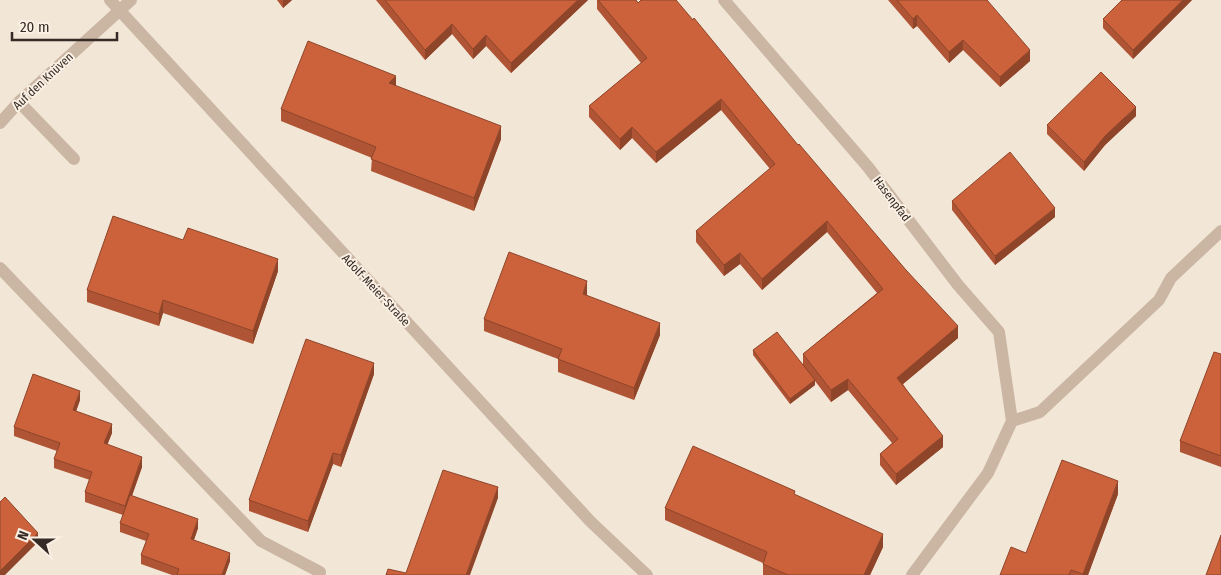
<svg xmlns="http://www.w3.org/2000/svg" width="1221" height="575" font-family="'Fira Sans Condensed',sans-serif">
  <rect width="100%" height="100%" fill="#f2e6d7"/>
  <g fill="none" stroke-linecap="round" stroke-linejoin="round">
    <path stroke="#cab6a3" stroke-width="12" d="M19 102 74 159
      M1012 421 1040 412 1159 300 1171 278 1221 231"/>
    <path stroke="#cab6a3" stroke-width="12" d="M110 0 590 521 647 575
      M724 0 868 167 958 285 999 332 1012 421 988 473 912 575
      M0 123 19 102 131 0
      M0 268 261 541 320 572"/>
  </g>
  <path fill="#af5434" d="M277 0H292L283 8Z
    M376 0H588L511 73 486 46 473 59 452 34 425 60Z
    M597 0H636L638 3 798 145 958 338 903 384 943 447 896 485 880 465V454L892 443 848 390 831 402 815 381V385L790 404 753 355V350L803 364V354L877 293 827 232 762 290 740 264 724 276 696 242V231L770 169 721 110 656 163 632 138 620 150 589 117V106L641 63 597 9Z
    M888 0H987L1030 61 1000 87 963 50 949 63 917 26 913 29Z
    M1192 0 1133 59 1103 28V19Z
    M396 86 501 139 474 211 371 171 372 158 281 121V109Z
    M1136 116 1105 145 1084 171 1047 134V125Z
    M952 201 1055 217 995 265 952 210Z
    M278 271 253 344 163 313 159 326 87 302V290Z
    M587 294V295L660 335 634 400 558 372V359L484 331V319Z
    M1221 354V467L1180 452V441Z
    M374 374 341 467 333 464 308 532 249 511V500Z
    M80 400 76 411 112 433 107 445 142 467 132 496 198 528 194 540 230 561 225 575H172L141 564V555L146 541 120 532V523L123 515 85 502V492L90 480 54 468V459L57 451 14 436V427Z
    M1118 494 1088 575H1000L1026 553Z
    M795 495 883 547 870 575H763V563L665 520V508Z"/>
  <path fill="#8e452a" d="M283 0H292L283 8Z
    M578 0H588L511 73V63Z
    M1183 0H1192L1133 59V50Z
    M917 15V26L913 29V19Z
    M452 24V34L425 60V50Z
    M486 35V46L473 59V49Z
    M963 40V50L949 63V52Z
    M1030 50V61L1000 87V77Z
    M396 76V89L389 83Z
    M721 99V110L656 163V152Z
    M1136 107V116L1105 145 1084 171V162L1105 136Z
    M501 126V139L474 211V198Z
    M632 127V138L620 150V139Z
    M1055 208V217L995 265V256Z
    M827 221V232L762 290V279Z
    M740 253V264L724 276V265Z
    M278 259V271L253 344V331Z
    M587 281V294L583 306V294Z
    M163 300V313L159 326V314Z
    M660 323V335L634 400V388Z
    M958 326V338L897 389V378Z
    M374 363V374L341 467V455Z
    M848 379V390L831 402V390Z
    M815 380V385L790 404V399Z
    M80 391V400L73 420V410Z
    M112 424V433L104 453V443Z
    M943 436V447L896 485V474Z
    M333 453V464L308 532V521Z
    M142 457V467L125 515V506Z
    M1118 481V494L1088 575H1083Z
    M498 487V498L470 575H466Z
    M198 519V528L191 548V539Z
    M38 533V542L5 575H0V571Z
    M883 534V547L870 575H864Z
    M230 553V561L225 575H222Z"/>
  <path fill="#cb623c" stroke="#8e452a" d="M385 0H578L511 63 486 35 473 49 452 24 425 50Z
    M598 0H636L638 3 641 0H676L693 20 694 18 798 145 799 144 906 270 958 326 897 378 943 436 896 474 880 454 898 439 848 379 831 390 803 354 883 289 827 221 762 279 740 253 724 265 696 231 775 164 721 99 656 152 632 127 620 139 589 106 647 58Z
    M897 0H987L1030 50 1000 77 963 40 949 52 917 15 913 19Z
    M1122 0H1183L1133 50 1103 19Z
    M308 41 396 76 389 83 501 126 474 198 371 159 376 147 281 109Z
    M1101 72 1136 107 1105 136 1084 162 1047 125Z
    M1010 152 1055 208 995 256 952 201Z
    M113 216 183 240 188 228 278 259 253 331 163 300 159 314 87 290Z
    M509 252 587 281 583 294 660 323 634 388 558 359 562 349 484 319Z
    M777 332 815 380 790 399 753 350Z
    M306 339 374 363 341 455 333 453 308 521 249 500Z
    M1214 352 1221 354V456L1180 441Z
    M33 374 80 391 73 410 112 424 104 443 142 457 125 506 85 492 92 472 54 459 60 443 14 427Z
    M693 446 795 491 794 494 883 534 864 575H788L763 564 767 552 665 508Z
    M1062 460 1118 481 1083 574 1071 570 1069 575H1000L1011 547 1026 553Z
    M443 470 498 487 466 575H386L388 569 406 573Z
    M130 495 198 519 191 539 230 553 222 575H177L179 569 141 555 149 534 120 523Z
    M5 497 38 533 0 571V502Z
    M1221 535V575H1206Z"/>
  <g text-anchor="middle" stroke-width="4" stroke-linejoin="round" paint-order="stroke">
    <g font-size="12" fill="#352a25" stroke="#faf0e3">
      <text transform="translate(43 81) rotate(-43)" y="4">Auf den Knüven</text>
      <text transform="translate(892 199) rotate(53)" y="4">Hasenpfad</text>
      <text transform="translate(376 290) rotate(47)" y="4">Adolf-Meier-Straße</text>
    </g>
  </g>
  <g transform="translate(35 540) rotate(291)" stroke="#faf0e3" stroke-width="4" paint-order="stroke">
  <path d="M0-4L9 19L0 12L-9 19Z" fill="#352a25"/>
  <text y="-8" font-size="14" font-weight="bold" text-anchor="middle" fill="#352a25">N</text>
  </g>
  <path d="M12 32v8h105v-8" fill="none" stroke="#352a25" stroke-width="2.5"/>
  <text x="20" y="32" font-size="15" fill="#352a25" stroke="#faf0e3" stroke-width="4" paint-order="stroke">20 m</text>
</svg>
